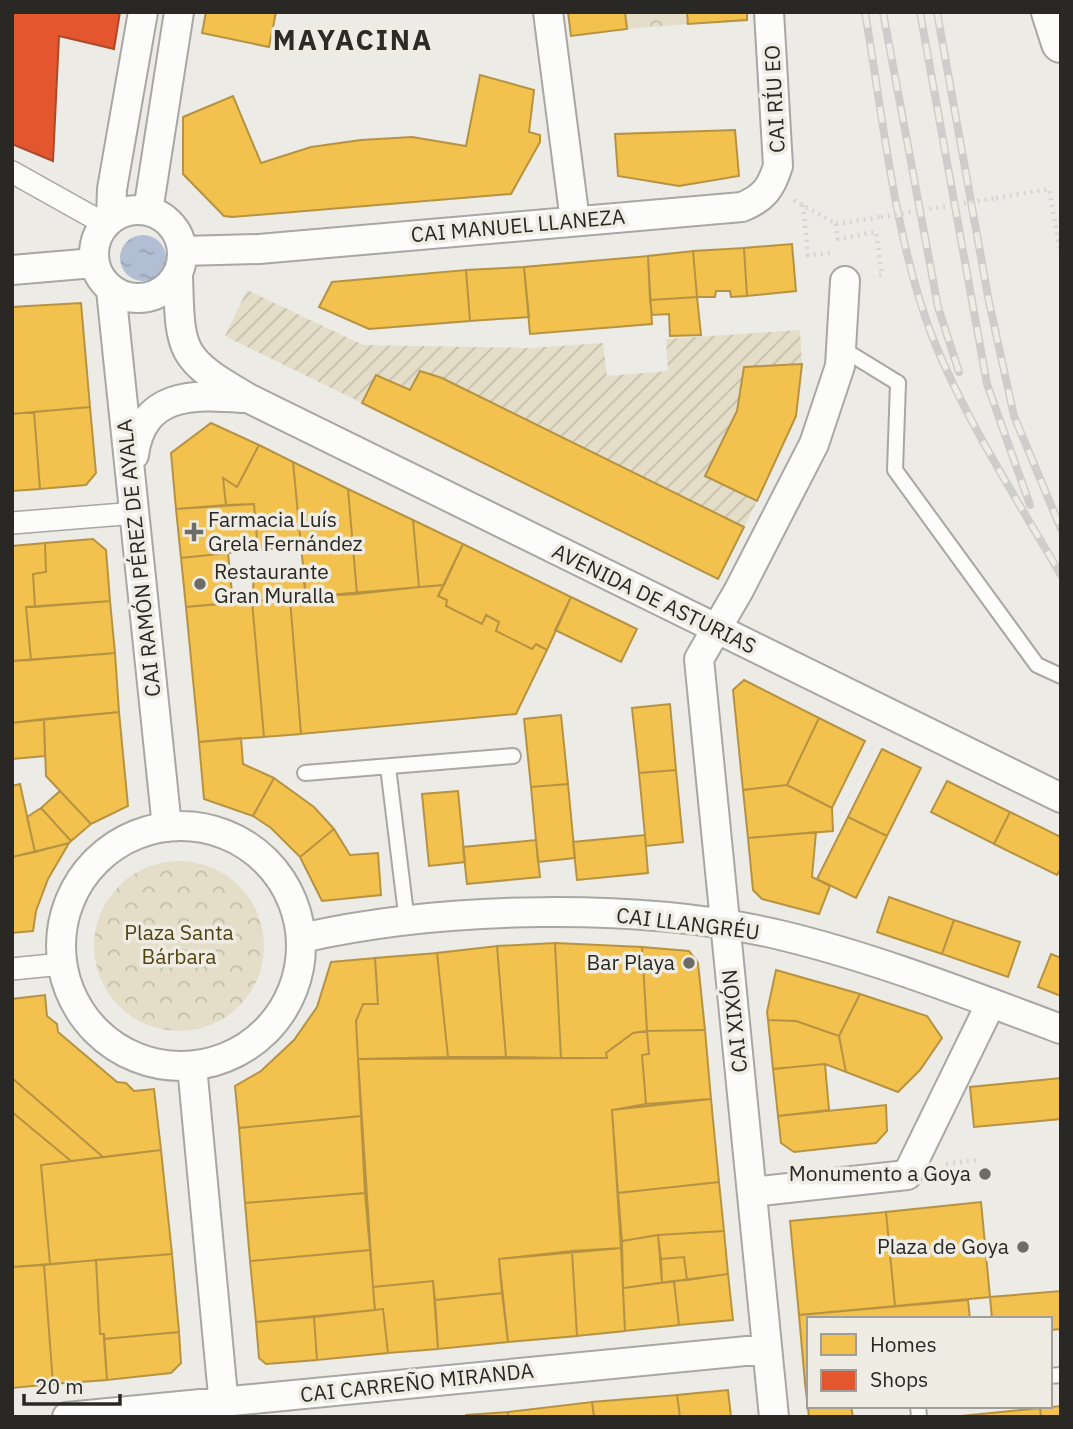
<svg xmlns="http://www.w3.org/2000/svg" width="1073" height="1429" font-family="'IBM Plex Sans',sans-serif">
  <defs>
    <pattern id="park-crowns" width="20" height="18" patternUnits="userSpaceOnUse" patternTransform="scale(1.75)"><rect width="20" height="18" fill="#e4ddc8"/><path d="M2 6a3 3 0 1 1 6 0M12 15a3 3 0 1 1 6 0" fill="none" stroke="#c4beac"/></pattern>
    <pattern id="garden-furrows" width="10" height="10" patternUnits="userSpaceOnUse" patternTransform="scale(1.75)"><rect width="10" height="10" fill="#e4ddc8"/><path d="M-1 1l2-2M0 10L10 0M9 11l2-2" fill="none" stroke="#c4beac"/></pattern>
    <pattern id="water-ripples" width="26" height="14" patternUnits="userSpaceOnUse" patternTransform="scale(1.75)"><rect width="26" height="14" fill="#b2bed3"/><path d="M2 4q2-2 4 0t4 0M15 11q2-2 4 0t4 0" fill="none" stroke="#99a3b5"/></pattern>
  </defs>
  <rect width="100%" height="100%" fill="#ecebe6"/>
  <path fill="url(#park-crowns)" d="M625 12H687L688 24 627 29Z
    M94 946a85 85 0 1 1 170 0a85 85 0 1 1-170 0Z"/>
  <path fill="url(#garden-furrows)" d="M247 290 363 345 531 348 603 343 607 376 668 371 666 339 800 330 802 364 744 367 737 411 706 476 757 501 744 527 442 378 420 371 410 390 376 375 362 403 225 336Z"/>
  <path fill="url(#water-ripples)" d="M120 258a23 23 0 1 1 46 0a23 23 0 1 1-46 0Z"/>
  <path fill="#f2c14e" stroke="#b69342" stroke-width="2" d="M206 12H276L269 47 202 33Z
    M568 12H625L627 29 571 36Z
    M687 12H747V20L688 24Z
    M480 75 534 90 529 132 540 135V142L511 194 232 217 224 216 183 174V117L233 96 261 163 311 147 361 140 412 137 466 146Z
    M735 130 739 176 679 186 618 176 615 134Z
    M792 244 796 291 747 296 744 248Z
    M744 248 747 296 731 297 730 291H716L715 297H697L693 251Z
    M693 251 697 297 650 300 648 256Z
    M648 256 652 324 530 334 524 267Z
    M524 267 529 317 470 321 466 270Z
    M466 270 470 321 369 329 319 307 332 282Z
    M697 297 701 335 670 336 669 314 652 315 650 300Z
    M81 303 90 407 12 414V307Z
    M802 364 796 416 757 501 705 476 737 411 744 367Z
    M420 371 442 378 744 527 718 579 362 403 376 375 410 390Z
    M90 407 96 473 86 485 40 489 34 412Z
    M34 412 40 489 12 491V414Z
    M211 423 259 445 237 487 223 478 226 505 176 509 171 453Z
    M259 445 293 462 301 546 258 550 254 504 226 505 223 478 237 487Z
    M293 462 348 489 357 594 306 597Z
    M348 489 413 520 419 587 357 594Z
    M254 504 258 550 181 558 176 509Z
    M413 520 463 544 444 585 419 587Z
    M93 539 106 550 110 601 35 607 33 574 46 572 45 543Z
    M45 543 46 572 33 574 35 607H26L31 660 12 661V546Z
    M463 544 571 597 547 650 536 644 532 649 496 631 499 622 486 615 482 624 446 606 447 600 438 596Z
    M228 553 233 603 186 607 181 558Z
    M303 574 306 597 444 585 438 596 447 600 446 606 482 624 486 615 499 622 496 631 532 649 536 644 547 650 516 714 301 734 290 599 252 601 254 577Z
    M571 597 637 629 621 662 555 630Z
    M290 599 301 734 264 737 252 601Z
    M110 601 115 653 31 660 26 607Z
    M252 601 264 737 199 742 186 607Z
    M115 653 119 712 12 723V661Z
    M744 680 819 718 787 785 743 790 733 690Z
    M670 704 676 770 639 773 632 708Z
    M119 712 128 806 91 824 46 776 44 719Z
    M561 715 568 784 531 787 524 719Z
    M819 718 865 741 832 808 787 785Z
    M44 719 45 756 13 759 12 723Z
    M241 738 243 764 274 778 253 816 204 799 199 742Z
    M882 749 921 768 887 836 848 817Z
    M676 770 683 842 646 846 639 773Z
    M274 778 314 807 334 829 300 857 271 828 253 816Z
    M947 781 1010 812 994 844 931 812Z
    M20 784 35 852 12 857V786Z
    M568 784 575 858 538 862 531 787Z
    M787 785 832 808 833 831 748 838 743 790Z
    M60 791 91 824 71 841 41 808Z
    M458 791 465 862 429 866 422 794Z
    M41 808 71 841 69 843 35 852 27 817Z
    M1010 812 1061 837V868L1057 875 994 844Z
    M848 817 887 836 856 898 817 879Z
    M334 829 350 855 378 853 381 895 322 901 300 857Z
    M816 832 812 877 830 886 819 914 762 899 753 890 748 838Z
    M645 835 648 873 577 880 573 842Z
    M536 840 540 877 467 884 463 847Z
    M69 843 48 879 36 911 33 931 12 933V857Z
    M889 897 954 920 942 954 877 932Z
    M954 920 1020 942 1008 977 942 954Z
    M555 943 561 1058 506 1057 497 946Z
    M555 943 642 947 647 1031 633 1033 606 1053 607 1058H561Z
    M497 946 506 1057H448L437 953Z
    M642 947 689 951 698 963 705 1030 647 1031Z
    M437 953 448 1057 358 1059 356 1021 363 1004H378L375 958Z
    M1051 954 1061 958V996L1038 987Z
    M375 958 378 1004H363L356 1021 361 1116 239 1128 235 1086 261 1071 294 1040 317 1007 331 962Z
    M776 970 860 994 839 1036 796 1021 768 1020 767 1012Z
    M860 994 927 1016 942 1038 920 1070 898 1092 846 1072 839 1036Z
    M45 995 47 1016 57 1024 58 1032 117 1082 126 1083 134 1091 154 1089 161 1150 103 1157 12 1078V999Z
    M768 1020 796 1021 839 1036 846 1072 825 1064 773 1069Z
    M705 1030 711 1099 646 1104 642 1055 649 1054 647 1031Z
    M647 1031 649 1054 642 1055 646 1104 612 1110 621 1248 499 1259 502 1293 435 1300 433 1281 373 1287 358 1059 607 1058 606 1053 633 1033Z
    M825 1064 829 1110 778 1116 773 1069Z
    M12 1078 103 1157 71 1161 12 1112Z
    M1061 1078V1119L974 1127 970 1087Z
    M711 1099 719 1182 618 1193 612 1110Z
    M886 1105 887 1131 876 1143 794 1152 781 1143 778 1116Z
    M12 1112 71 1161 41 1165 50 1264 12 1267Z
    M361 1116 365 1193 245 1203 239 1128Z
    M161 1150 172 1254 50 1264 41 1165Z
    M719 1182 724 1231 658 1235 622 1241 618 1193Z
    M365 1193 370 1250 250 1261 245 1203Z
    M981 1202 990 1297 895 1306 886 1212Z
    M886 1212 895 1306 799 1315 790 1221Z
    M724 1231 728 1274 687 1280 684 1257 661 1259 658 1235Z
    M658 1235 662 1283 623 1288 622 1241Z
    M621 1248 625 1331 577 1336 572 1251Z
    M370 1250 375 1310 256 1322 250 1261Z
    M572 1251 577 1336 508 1342 499 1259Z
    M172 1254 179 1332 104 1339V1334H100L96 1260Z
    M684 1257 687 1280 662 1283 661 1259Z
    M96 1260 100 1334H104L107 1380 53 1384 44 1265Z
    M44 1265 53 1384 12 1388V1267Z
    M728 1274 733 1320 679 1325 674 1281Z
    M433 1281 438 1349 388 1353 383 1309 375 1310 373 1287Z
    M674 1281 679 1325 625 1331 623 1288Z
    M1061 1291V1329L1050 1330V1319H992L990 1297Z
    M502 1293 508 1342 438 1349 435 1300Z
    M968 1300 970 1319H809V1382L805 1383 799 1315Z
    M383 1309 388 1353 317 1360 314 1317Z
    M314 1317 317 1360 266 1364 259 1358 256 1322Z
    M179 1332 181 1363 171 1373 107 1380 104 1339Z
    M809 1382V1406H851L853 1417H809L805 1383Z
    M728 1390 731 1417H680L677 1395Z
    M677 1395 680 1417H594L592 1402Z
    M592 1402 594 1417H508V1412Z
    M1061 1406V1417H1041L1040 1408Z
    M1040 1408 1041 1417H951Z
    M508 1412V1417H466V1415Z"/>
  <path fill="#e4572e" stroke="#ac492b" stroke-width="2" d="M12 12H120L114 49 59 36 53 161 12 144Z"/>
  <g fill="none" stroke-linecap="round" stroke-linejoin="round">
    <defs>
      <path id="service" d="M841 348 898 383 895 470 1037 665 1061 676
        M388 767 407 922
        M305 773 513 756
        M1050 1376 1061 1375
        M918 1406 919 1417"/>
      <path id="pedestrian" d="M12 172 105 224
        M12 523 136 513
        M12 969 62 964"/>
      <path id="minor" d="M548 12 575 221
        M94 254a44 44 0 1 1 88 0a44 44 0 1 1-88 0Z
        M148 211 179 12
        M111 219 112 189 143 12
        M182 251 259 249 742 207C764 198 771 188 778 166L769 12
        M12 270 94 263
        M178 274C180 353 179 358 248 398L1061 798
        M111 290 167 827
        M134 455C142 393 192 394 242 398
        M61 946a120 120 0 1 1 240 0a120 120 0 1 1-240 0Z
        M302 938C443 906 640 902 780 935 876 958 969 995 1061 1029
        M192 1066 225 1417
        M752 1192 907 1175 991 1003
        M67 1417 767 1349
        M774 1417 699 659 739 590 814 444 840 366 845 281"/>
      <path id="motorway" d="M1051 12 1061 43"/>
    </defs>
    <use href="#service" stroke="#a8a7a3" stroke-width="18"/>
    <use href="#pedestrian" stroke="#a8a7a3" stroke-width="24"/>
    <use href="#minor" stroke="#a8a7a3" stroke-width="32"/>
    <use href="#motorway" stroke="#a8a7a3" stroke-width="42"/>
    <path stroke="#d5d5d3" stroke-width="4.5" stroke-dasharray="2 5" stroke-linecap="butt" d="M996 198 1049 189 1060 250
      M794 200 836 224
      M803 205 808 255 831 253
      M836 224 838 239 876 232 882 275 874 276
      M836 224 881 217
      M946 1164 977 1160"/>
    <use href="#service" stroke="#fcfcfb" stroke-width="14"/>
    <use href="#pedestrian" stroke="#fcfcfb" stroke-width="21"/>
    <use href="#minor" stroke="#fcfcfb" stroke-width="28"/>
    <use href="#motorway" stroke="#fcfcfb" stroke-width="38"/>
    <defs>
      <path id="rail" d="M865 12C883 117 894 236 932 336 965 419 1016 498 1061 575
        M883 12 938 307 959 372
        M920 12 987 384 1030 505
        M937 12 989 302 1014 416 1061 529"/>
    </defs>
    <use href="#rail" stroke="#cdcdcc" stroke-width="8"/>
    <use href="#rail" stroke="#efece3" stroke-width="5" stroke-dasharray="16" stroke-linecap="butt"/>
    <path stroke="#d5d5d3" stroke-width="4.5" stroke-dasharray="2 5" stroke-linecap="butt" d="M881 217 996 198"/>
  </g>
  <g fill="#6d6c69" stroke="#efece3" stroke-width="2.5">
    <path d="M190.5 521.5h7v7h7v7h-7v7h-7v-7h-7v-7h7z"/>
    <circle cx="200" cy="584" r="7"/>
    <circle cx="689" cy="963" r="7"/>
    <circle cx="985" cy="1174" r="7"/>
    <circle cx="1023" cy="1247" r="7"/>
  </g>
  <g text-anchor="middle" stroke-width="7" stroke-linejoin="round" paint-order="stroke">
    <g font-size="21" fill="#292825" stroke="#efece3">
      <text transform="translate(775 99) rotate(-93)" y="7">CAI RÍU EO</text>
      <text transform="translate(518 226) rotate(-5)" y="7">CAI MANUEL LLANEZA</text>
      <text transform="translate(139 558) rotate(-96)" y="7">CAI RAMÓN PÉREZ DE AYALA</text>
      <text transform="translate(654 599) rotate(26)" y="7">AVENIDA DE ASTURIAS</text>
      <text transform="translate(688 924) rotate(7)" y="7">CAI LLANGRÉU</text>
      <text transform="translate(735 1021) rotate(-96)" y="7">CAI XIXÓN</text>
      <text transform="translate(417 1383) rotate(-6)" y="7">CAI CARREÑO MIRANDA</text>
    </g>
    <g font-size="21" fill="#292825" stroke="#efece3" text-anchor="end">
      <text x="208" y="527" text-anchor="start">Farmacia Luís<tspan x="208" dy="24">Grela Fernández</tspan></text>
      <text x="214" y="579" text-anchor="start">Restaurante<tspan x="214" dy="24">Gran Muralla</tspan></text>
      <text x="675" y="970">Bar Playa</text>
      <text x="971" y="1181">Monumento a Goya</text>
      <text x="1009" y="1254">Plaza de Goya</text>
    </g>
    <g font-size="21" fill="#524315" stroke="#efece3">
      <text x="179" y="940">Plaza Santa<tspan x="179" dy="24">Bárbara</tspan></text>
    </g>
    <g font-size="28" font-weight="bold" letter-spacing="2" fill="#2e2b24" stroke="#efece3">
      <text x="353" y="50">MAYACINA</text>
    </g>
  </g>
  <rect width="1073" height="1429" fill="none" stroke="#292825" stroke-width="28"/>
  <rect x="807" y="1317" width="245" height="91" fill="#efece3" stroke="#a09e97" stroke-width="2"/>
  <rect x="821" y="1334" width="35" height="21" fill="#f2c14e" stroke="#a09e97" stroke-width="2"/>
  <text x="870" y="1352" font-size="21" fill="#292825">Homes</text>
  <rect x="821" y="1370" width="35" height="21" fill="#e4572e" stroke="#a09e97" stroke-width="2"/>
  <text x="870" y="1387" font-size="21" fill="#292825">Shops</text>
  <path d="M24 1394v10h96v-10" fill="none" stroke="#292825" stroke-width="3.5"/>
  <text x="35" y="1394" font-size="21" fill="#292825" stroke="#efece3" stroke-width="5" paint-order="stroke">20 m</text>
</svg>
